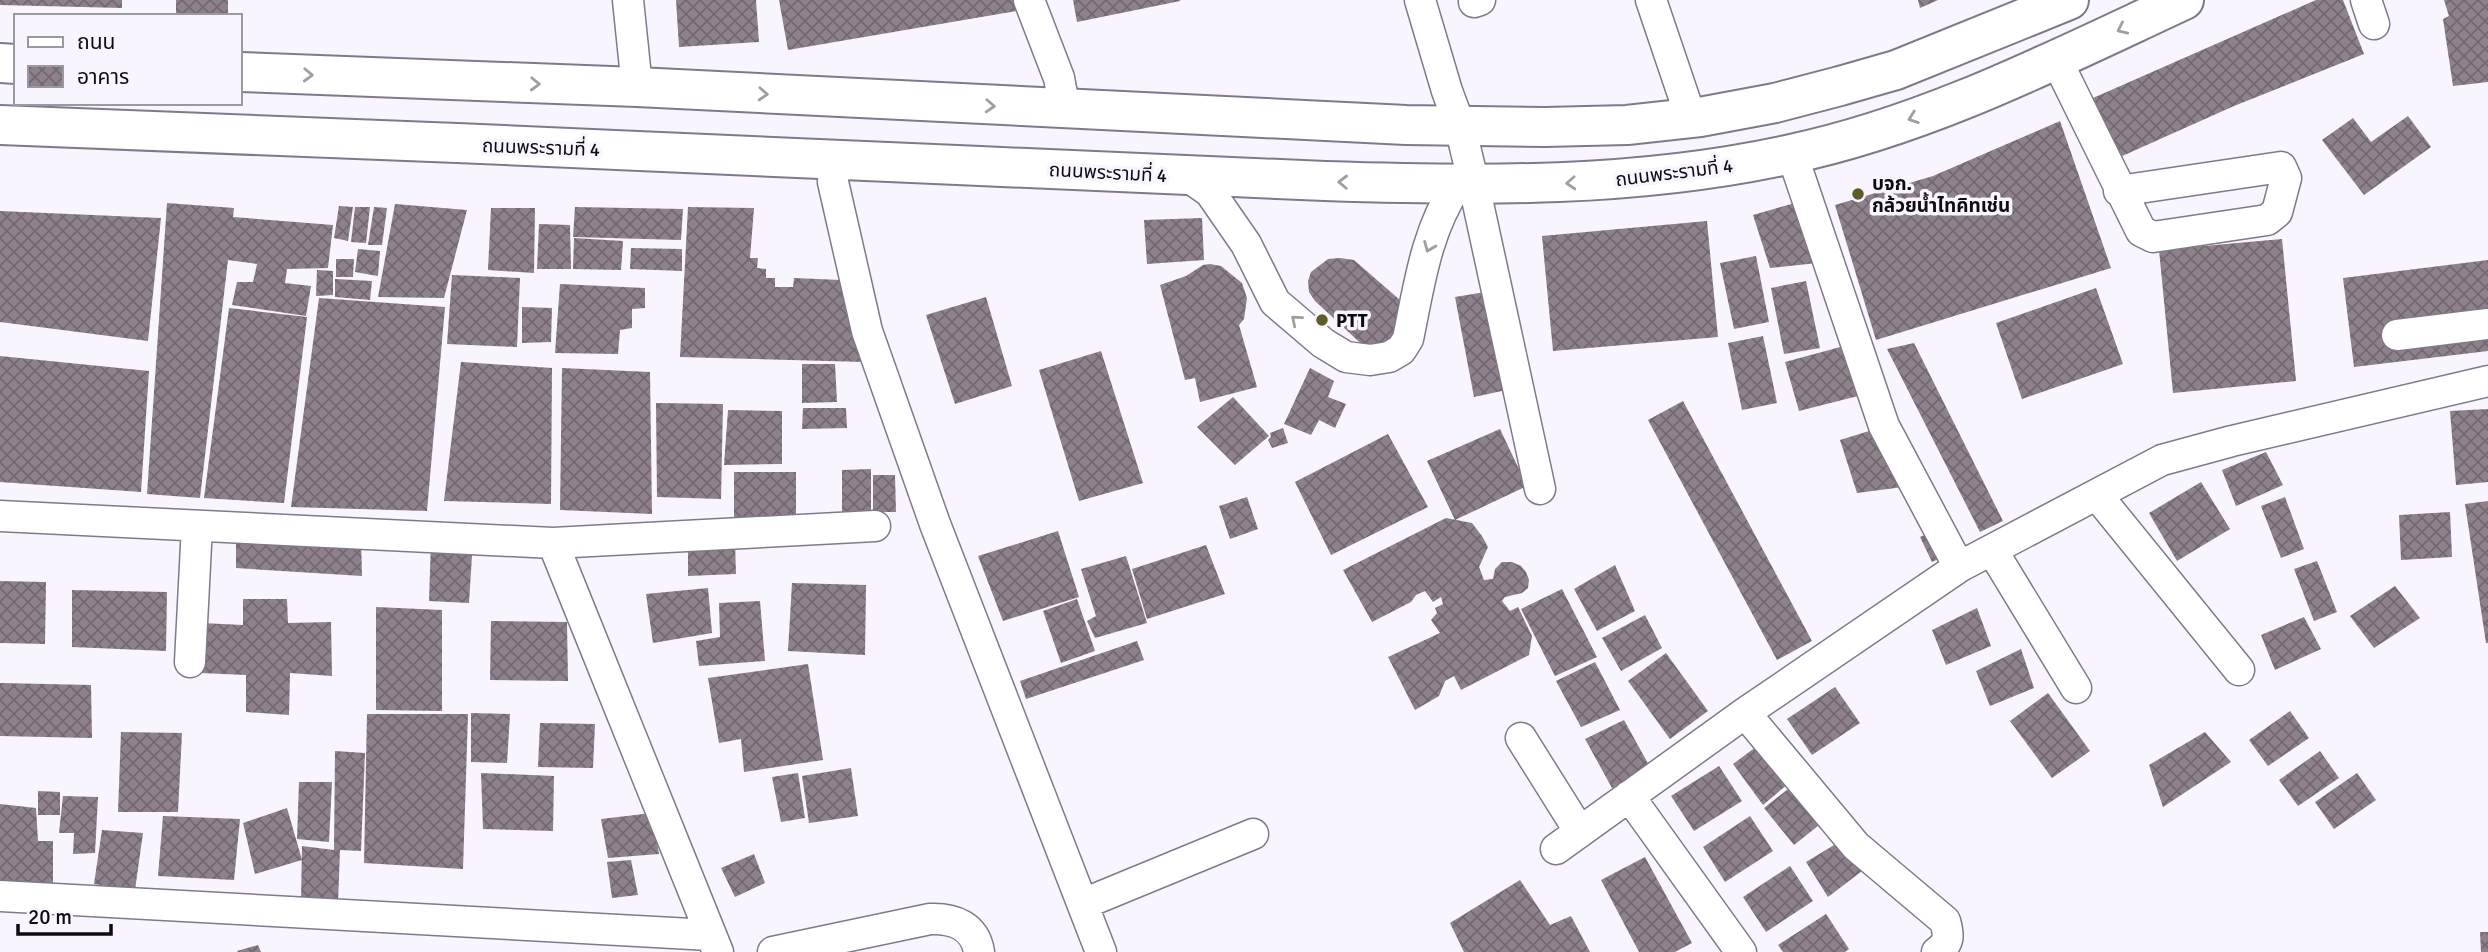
<svg xmlns="http://www.w3.org/2000/svg" width="2488" height="952" font-family="Signika,'Noto Sans Thai',sans-serif">
  <defs>
    <pattern id="building-cross-hatch" width="8" height="8" patternUnits="userSpaceOnUse" patternTransform="scale(1.75)"><rect width="8" height="8" fill="#8e818b"/><path d="M0 0l8 8M0 8l8-8" fill="none" stroke="#726870"/></pattern>
  </defs>
  <rect width="100%" height="100%" fill="#f8f5ff"/>
  <path fill="url(#building-cross-hatch)" d="M0 0H122V8L0 5Z
    M176 0H228V14L176 13Z
    M676 0H756L759 42 679 47Z
    M779 0H1021L1023 10 788 50Z
    M1073 0H1180V1L1077 22Z
    M1918 0H1938L1920 8Z
    M2316 0H2343L2364 54 2234 106 2120 157 2093 98Z
    M2444 0H2488V82L2453 86 2443 19 2449 16Z
    M2408 116 2431 147 2364 195 2322 140 2353 118 2371 142Z
    M2060 121 2111 268 1876 340 1835 205 1933 176Z
    M167 203 234 208 233 217 333 225 328 268 287 269 285 283 311 286 306 316 232 305 237 282H253L257 264 228 260 200 498 147 494Z
    M1795 203 1817 263 1770 268 1753 215Z
    M395 204 467 210 444 298 378 297Z
    M339 206 353 207 348 241 334 238Z
    M355 207H370L366 243 351 242Z
    M374 207 387 208 382 245H368Z
    M575 207 683 209 681 240 573 237Z
    M688 207 754 208 750 258H758L757 268 766 269V278H775V287H793L794 278 841 280 865 362 680 357Z
    M491 208H535L534 273 488 270Z
    M0 211 161 218 148 341 0 322Z
    M1202 218 1204 260 1147 264 1144 220Z
    M1707 221 1718 337 1553 351 1542 236Z
    M539 224 570 225 571 269H537Z
    M574 238 623 241 621 270 573 269Z
    M2282 239 2296 381 2173 393 2159 250Z
    M631 248 682 249V271L630 269Z
    M358 249 380 251 378 276 355 272Z
    M1756 256 1769 322 1734 329 1720 263Z
    M1340 258 1354 260 1408 307 1420 330 1370 352 1315 301 1309 292 1308 281 1311 272 1328 259Z
    M336 259H354L353 277H336Z
    M2488 260V311L2386 324 2389 348 2488 335V351L2354 367 2343 278Z
    M1210 264 1221 266 1242 283 1247 298 1244 319 1239 325 1257 387 1200 402 1195 378 1185 380 1160 285 1186 276 1203 265Z
    M317 270 333 271V295L316 296Z
    M452 275 520 278 517 347 447 344Z
    M335 279 372 281 370 300 335 297Z
    M1806 281 1820 348 1784 354 1771 288Z
    M560 284 645 288V308L632 309V328L620 330 618 354 555 353Z
    M2096 288 2123 364 2022 399 1996 323Z
    M1491 291 1511 389 1474 397 1455 297Z
    M986 297 1012 386 955 404 926 315Z
    M319 298 445 307 427 511 291 507Z
    M522 307 552 308 551 342 522 343Z
    M229 308 307 317 284 503 204 498Z
    M1763 336 1777 403 1742 410 1728 343Z
    M1914 343 2003 521 1980 532 1887 349Z
    M1844 346 1858 396 1799 411 1785 362Z
    M1101 351 1143 483 1079 501 1039 370Z
    M0 356 149 371 141 492 0 482Z
    M461 362 552 368 551 504 444 501Z
    M802 364H835L837 402 802 403Z
    M562 368 650 372 652 514 560 510Z
    M1310 368 1334 381 1328 397 1346 404 1335 428 1319 420 1311 435 1284 424Z
    M1233 397 1269 436 1235 465 1197 427Z
    M1683 401 1812 641 1777 660 1648 420Z
    M656 403 723 404 721 499 657 497Z
    M803 408H846L847 428 802 429Z
    M2488 409V482L2456 485 2450 411Z
    M728 410 782 411V464L724 465Z
    M1882 427 1903 487 1857 493 1840 440Z
    M1283 428 1288 443 1272 448 1268 440 1271 437 1270 433Z
    M1500 429 1527 486 1455 520 1427 461Z
    M1388 434 1428 507 1331 555 1295 482Z
    M2266 452 2283 485 2236 506 2222 470Z
    M871 469V515H842V470Z
    M734 472H796V518L734 517Z
    M873 475H895L896 512H873Z
    M2201 482 2230 529 2177 561 2149 513Z
    M1247 497 1258 529 1230 539 1219 506Z
    M2285 497 2304 549 2281 558 2261 506Z
    M2488 501V643H2486L2465 504Z
    M2450 512 2452 557 2401 560 2399 515Z
    M1446 518 1472 523 1482 536 1488 547 1479 567 1484 580 1493 579 1495 569 1502 562H1512L1521 566 1526 572 1529 580 1528 588 1522 593 1505 597 1502 601 1510 611 1518 607 1532 636 1529 655 1461 690 1454 676 1445 681 1439 696 1415 710 1388 657 1440 633 1431 620 1437 613 1435 608 1443 604 1441 597 1433 602 1425 591 1416 595 1411 602 1372 622 1343 570Z
    M1949 524 1961 549 1932 562 1920 537Z
    M1058 531 1079 597 1003 621 978 556Z
    M236 533 361 538 362 576 236 568Z
    M473 539 469 603 429 601 431 541Z
    M735 542 736 574 688 576V543Z
    M1206 545 1225 594 1147 619 1132 569Z
    M1126 556 1147 623 1095 638 1087 621 1096 616 1081 569Z
    M2317 561 2337 612 2314 621 2294 569Z
    M1615 565 1635 611 1597 631 1574 589Z
    M0 581 46 582 45 644 0 643Z
    M792 583 866 585 865 655 788 651Z
    M2395 586 2420 618 2374 648 2350 616Z
    M708 588 712 633 653 643 646 594Z
    M1562 589 1597 657 1555 676 1521 609Z
    M72 590 167 592 166 651 72 647Z
    M243 599H287L288 623 331 622 332 676 290 673 289 715 246 712V675L201 673 202 623 243 625Z
    M1077 599 1095 651 1061 663 1043 611Z
    M760 601 765 661 699 666 696 641 720 637 719 603Z
    M376 607 442 610V711L376 710Z
    M1977 608 1991 646 1946 665 1932 630Z
    M1645 615 1662 648 1621 671 1602 638Z
    M2304 617 2321 649 2275 670 2261 635Z
    M491 621 567 622 568 681 490 680Z
    M1137 641 1144 660 1026 699 1020 681Z
    M2021 649 2034 688 1990 706 1976 671Z
    M1666 653 1708 711 1670 739 1628 681Z
    M1595 662 1620 710 1581 727 1556 681Z
    M808 664 823 760 744 772 741 739 719 743 708 678Z
    M0 683 91 685 92 738 0 736Z
    M1835 687 1860 723 1812 755 1787 719Z
    M2048 693 2090 751 2052 778 2010 721Z
    M2290 711 2309 738 2268 766 2249 740Z
    M471 713 510 714 507 763 471 762Z
    M367 714H468L463 869 364 863Z
    M1624 720 1650 767 1612 788 1585 739Z
    M540 723 595 724 593 768 538 767Z
    M121 732 182 733 178 812H118Z
    M2205 732 2231 762 2163 807 2149 765Z
    M1764 741 1795 778 1763 805 1733 764Z
    M335 751 365 753 361 851 340 850 338 903 301 901 302 846 334 850Z
    M2320 751 2339 778 2298 806 2279 780Z
    M1719 766 1742 801 1694 831 1671 796Z
    M851 768 858 816 809 823 802 776Z
    M481 773 554 776 553 831 483 829Z
    M798 773 805 818 781 822 772 777Z
    M2357 773 2376 800 2334 829 2315 802Z
    M1798 781 1828 818 1794 845 1764 808Z
    M299 782H332L329 842 297 839Z
    M38 791 60 792V815H38Z
    M63 796 98 797 95 853 73 854 74 833H59Z
    M0 804 36 808 38 841H53V889L0 884Z
    M287 808 302 860 255 874 243 823Z
    M652 813 659 854 608 858 601 819Z
    M163 816 240 819 234 880 158 876Z
    M1750 816 1773 851 1725 882 1703 847Z
    M102 830 143 833 135 890 94 884Z
    M1844 839 1866 868 1828 897 1806 862Z
    M754 854 765 883 735 897 721 868Z
    M1645 857 1692 943 1675 952H1639L1601 880Z
    M631 860 638 895 612 898 607 862Z
    M1790 866 1813 901 1766 932 1743 897Z
    M1520 880 1550 925 1571 916 1590 952H1464L1450 923Z
    M1826 914 1849 949 1845 952H1783L1778 945Z
    M2480 932H2488V952H2481Z
    M258 945 261 952H238L237 951Z"/>
  <g fill="none" stroke-linecap="round" stroke-linejoin="round">
    <defs>
      <path id="minor" d="M628 0 637 87
        M1029 0 1059 78 1065 110
        M1420 0 1447 91 1460 126 1474 185 1540 489
        M1474 0V2L1480 0
        M1651 0 1691 118
        M2366 0 2374 24
        M2056 59 2141 231 2153 237 2267 220 2277 212 2286 178 2281 167 2119 191
        M1792 154 1884 426 1959 567
        M834 159 833 182 867 331 935 524 1101 952
        M1187 176 1210 192 1246 244 1275 302 1323 343 1346 357 1370 360 1389 357 1401 350 1408 339C1419 286 1426 231 1457 185
        M2397 335 2488 324
        M2097 495 2239 670
        M0 516 553 543 875 526
        M553 543 718 952
        M1992 550 2076 688
        M190 662 197 526
        M1745 713 1856 846 1945 921C1949 935 1950 943 1937 952
        M1521 738 1580 832
        M1629 796 1741 952
        M1556 849 1745 713 1959 567 2162 460 2232 441 2488 381
        M0 896 710 935
        M1083 904 1253 834
        M773 952 930 919C954 918 975 926 979 952"/>
      <path id="major" d="M0 63 16 64
        M240 72 637 87 1406 125 1545 127 1627 125 1700 117 1775 103 1840 86 1896 70 2069 0
        M0 125C327 138 653 150 980 166 1095 172 1210 177 1325 181 1481 186 1637 188 1791 154 1928 125 2057 59 2184 0"/>
    </defs>
    <use href="#minor" stroke="#7f7a89" stroke-width="33"/>
    <use href="#major" stroke="#7f7a89" stroke-width="42"/>
    <use href="#minor" stroke="#fff" stroke-width="30"/>
    <use href="#major" stroke="#fff" stroke-width="38"/>
  </g>
  <defs><path id="oneway-chevron" d="M-2-3.5L2.5 0L-2 3.5" fill="none" stroke-width="1.6" stroke-linecap="round" stroke-linejoin="round" transform="scale(1.75)"/></defs>
  <g stroke="#9f9ea0">
    <use href="#oneway-chevron" transform="translate(2122 29) rotate(155)"/>
    <use href="#oneway-chevron" transform="translate(308 75) rotate(2)"/>
    <use href="#oneway-chevron" transform="translate(535 84) rotate(2)"/>
    <use href="#oneway-chevron" transform="translate(763 94) rotate(3)"/>
    <use href="#oneway-chevron" transform="translate(990 106) rotate(3)"/>
    <use href="#oneway-chevron" transform="translate(1913 118) rotate(161)"/>
    <use href="#oneway-chevron" transform="translate(1343 182) rotate(-178)"/>
    <use href="#oneway-chevron" transform="translate(1571 183) rotate(177)"/>
    <use href="#oneway-chevron" transform="translate(1429 247) rotate(112)"/>
    <use href="#oneway-chevron" transform="translate(1296 320) rotate(-140)"/>
  </g>
  <g fill="#605c28" stroke="#f8f5ff" stroke-width="2.5">
    <circle cx="1858" cy="194" r="7"/>
    <circle cx="1322" cy="320" r="7"/>
  </g>
  <g text-anchor="middle" stroke-width="7" stroke-linejoin="round" paint-order="stroke">
    <g font-size="19" fill="#0e0c11" stroke="#f8f5ff">
      <text transform="translate(541 147) rotate(2)" y="7">ถนนพระรามที่ 4</text>
      <text transform="translate(1108 172) rotate(3)" y="7">ถนนพระรามที่ 4</text>
      <text transform="translate(1674 172) rotate(-7)" y="7">ถนนพระรามที่ 4</text>
    </g>
    <g font-size="19" font-weight="bold" fill="#0e0c11" stroke="#f8f5ff" text-anchor="start">
      <text x="1872" y="190">บจก.<tspan x="1872" dy="22">กล้วยน้ำไทคิทเช่น</tspan></text>
      <text x="1336" y="327">PTT</text>
    </g>
  </g>
  <rect x="14" y="14" width="228" height="91" fill="#f8f5ff" stroke="#9a98a0" stroke-width="2"/>
  <rect x="28" y="37" width="35" height="10" fill="#ffffff" stroke="#9a98a0" stroke-width="2"/>
  <text x="77" y="49" font-size="21" fill="#0e0c11">ถนน</text>
  <rect x="28" y="66" width="35" height="21" fill="url(#building-cross-hatch)" stroke="#9a98a0" stroke-width="2"/>
  <text x="77" y="84" font-size="21" fill="#0e0c11">อาคาร</text>
  <path d="M18 924v10h93v-10" fill="none" stroke="#0e0c11" stroke-width="3.5"/>
  <text x="28" y="924" font-size="21" fill="#0e0c11" stroke="#f8f5ff" stroke-width="5" paint-order="stroke">20 m</text>
</svg>
